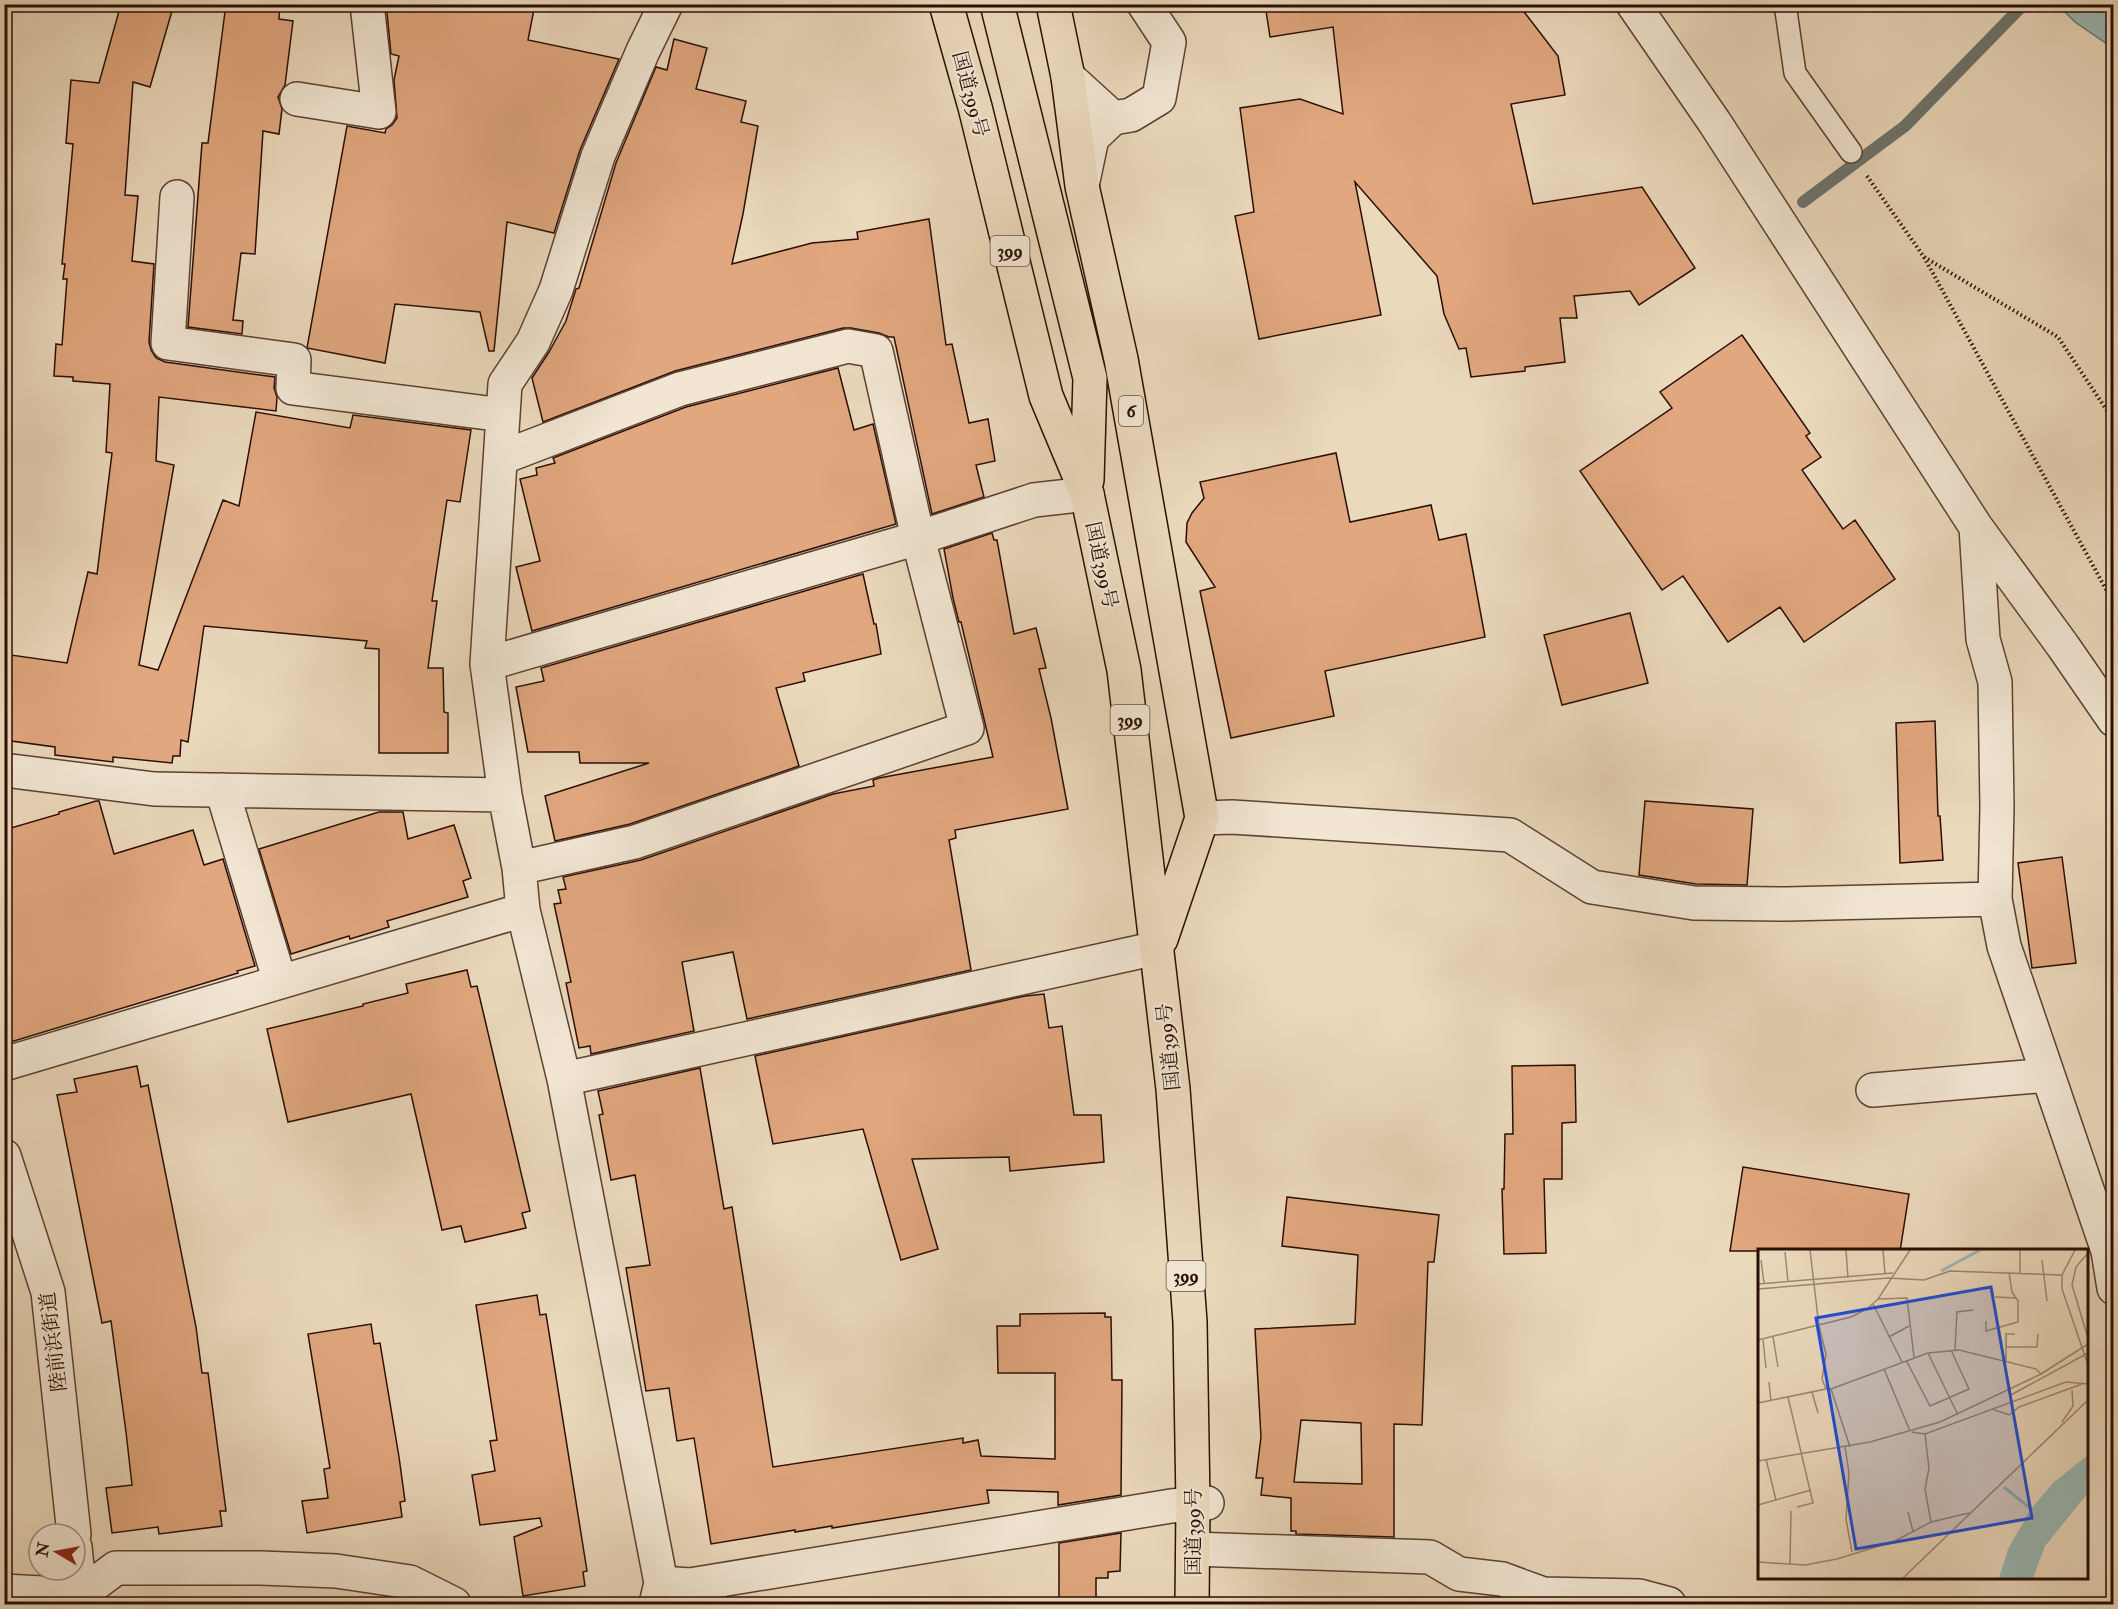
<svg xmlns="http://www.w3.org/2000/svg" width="2118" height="1609" font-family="'IM FELL Double Pica','Noto Serif JP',serif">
  <rect width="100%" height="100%" fill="#ebd9bc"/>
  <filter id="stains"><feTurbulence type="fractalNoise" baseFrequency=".00333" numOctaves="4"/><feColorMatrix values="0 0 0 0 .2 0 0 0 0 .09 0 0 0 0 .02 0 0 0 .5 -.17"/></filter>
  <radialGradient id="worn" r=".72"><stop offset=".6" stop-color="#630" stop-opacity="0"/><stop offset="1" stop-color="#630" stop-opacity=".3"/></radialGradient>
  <path fill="#99b9b6" stroke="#6d756f" stroke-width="1.5" d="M2058 5H2113V48L2075 22Z"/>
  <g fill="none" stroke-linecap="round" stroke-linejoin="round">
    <path stroke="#6d756f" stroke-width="12" d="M1803 202 1905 126 2024 4"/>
  </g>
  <path fill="#e1a77f" stroke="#2a0e04" stroke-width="1.5" fill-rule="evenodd" d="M121 4H174L150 87 133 82 125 195 138 196 132 261 154 264 149 342 151 350 156 358 165 362 275 377 274 388 277 397 276 411 159 397 156 461 174 465 139 665 158 670 223 500 239 506 256 412 350 428 353 415 471 430 460 502 447 500 432 601H437L428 668H443L444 712 448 713V753H379V649L365 648 367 641 204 626 188 742 181 740 180 756H173L172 763 113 757V762L55 755V747L4 740V654L67 663 88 572 97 574 112 453 106 452 110 384 73 381V377L54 376 56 344 62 345 67 279H63L65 264H62L73 144 66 143 71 80 99 83Z
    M226 4H280L279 19 293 21 285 85 278 97 282 109 279 134 263 131 255 254 241 253 233 320 243 321 242 334 188 327 202 143H208Z
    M388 4H535L528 40 619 59 580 150 554 233 507 222 494 351H489L480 312 395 304 385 363 307 348 347 126 385 133 386 129 392 125 397 118 394 80 399 56 391 54 387 13Z
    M1265 4H1518L1558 56 1565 95 1511 104 1533 204 1642 187 1695 268 1639 305 1630 291 1574 296 1577 318H1560L1565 362 1525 367V371L1471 377 1466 348 1459 349 1444 314 1437 276 1355 182 1381 315 1259 339 1235 216 1254 212 1240 108 1300 99 1343 114 1333 27 1270 37Z
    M674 39 707 48 696 89 746 101 741 122 758 126 743 214 732 264 812 243 858 239 857 232 929 219 946 345 952 344 969 423 988 419 995 461 976 465 984 497 932 514 894 337H889L879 333 851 328H843L675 371 543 422 532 378 549 352 566 321 576 289 579 288 616 163 656 67 667 70Z
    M1742 335 1810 433 1806 436 1821 457 1802 470 1843 529 1855 520 1895 579 1804 642 1780 607 1728 642 1683 576 1662 590 1580 471 1672 408 1660 392Z
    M838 368 854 430 873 424 896 524 532 631 516 567 540 561 520 479 537 475 536 468 555 463 553 458 686 407Z
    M1336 453 1350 522 1431 505 1439 540 1466 534 1485 637 1325 671 1334 716 1231 738 1200 591 1215 587 1186 542 1187 523 1192 513 1204 498 1200 482Z
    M992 533 994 540H997L1014 634 1036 628 1046 668 1039 669 1051 718 1068 809 955 830 956 838 949 840 971 970 747 1019 733 952 682 962 694 1031 591 1054 590 1046 579 1048 566 983 571 982 554 904 561 903 558 890 566 889 563 877 641 860 833 794 874 786 873 780 879 778 993 757 961 622H959L953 598 944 549Z
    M863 574 874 624H876L881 654 803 673 805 681 776 688 799 766 630 824 555 841 545 796 649 763H580L579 752H528L516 687 544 681 541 668Z
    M1630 613 1648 683 1562 705 1544 635Z
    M1935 721 1938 816H1940L1943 860 1900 863 1896 723Z
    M96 801H99L114 854 193 830 204 865 223 859 255 966 237 971 238 973 4 1044V830L59 814V812Z
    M1645 801 1753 809 1747 885 1696 884 1639 875Z
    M379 812H403L408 839 454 825 471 878 463 881 468 897 387 921 389 927 350 939 349 936 291 954 259 849Z
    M2062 857 2076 963 2032 968 2018 863Z
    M467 970 471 987 477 986 530 1211 522 1213 526 1228 465 1242 461 1226 442 1230 411 1094 288 1122 267 1029 363 1006V1004L408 993 406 984Z
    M1044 994 1049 1028 1062 1026 1074 1115H1101L1104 1162 1010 1171 1009 1157 912 1159 938 1249 901 1260 863 1129 773 1144 755 1056 1025 996Z
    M1575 1065 1576 1122 1562 1123V1179H1544L1546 1253 1504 1254 1502 1189H1504L1505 1134H1513L1512 1066Z
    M137 1066 141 1087 148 1085 196 1327 202 1373H208L226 1511H220L222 1526 159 1534 158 1527 112 1533 106 1488 132 1485 126 1432 111 1321 102 1323 57 1095 77 1092 74 1079Z
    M700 1068 724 1209 732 1207 773 1467 963 1438V1443L978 1440 981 1456 1055 1459V1373H998L997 1326H1020V1314L1105 1313V1317H1111L1112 1380H1122L1121 1495 1058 1505V1492L987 1490 989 1503 832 1528V1526L795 1532V1530L711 1544 694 1438 677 1441 669 1388 646 1391 626 1268 650 1265 635 1175 611 1180 599 1115 603 1114 598 1091Z
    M1743 1167 1909 1194 1900 1251H1730Z
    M1287 1197 1439 1215 1434 1262H1428L1422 1425 1394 1424V1537L1296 1534V1531H1291V1498L1261 1495 1263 1478H1256L1261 1437 1255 1329 1355 1324 1358 1255 1282 1246ZM1301 1420 1361 1423 1362 1484 1294 1482Z
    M537 1295 540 1315 546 1314 587 1571 583 1572 585 1586 523 1596 514 1537 542 1526 540 1518 480 1525 472 1475 495 1471 490 1441 497 1440 476 1305Z
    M371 1324 374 1344 380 1343 399 1457 405 1501 400 1502 402 1517 307 1533 302 1501 328 1498 324 1469 330 1468 308 1334Z
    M1121 1533 1120 1571 1108 1572V1578H1096V1605H1059V1543Z"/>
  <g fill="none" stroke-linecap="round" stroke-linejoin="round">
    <defs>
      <path id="service" d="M1785 4 1795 73 1851 152"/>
      <path id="minor" d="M1633 4 1715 123 1976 527 2063 646 2114 720
        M297 99 379 112 367 4
        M177 197 168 343 294 360 293 388 503 415
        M501 458 680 389 848 346 876 351 918 538 967 728 635 842 519 868
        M1976 527 1983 639 1995 682 1997 807 1995 899 2004 946 2108 1251 2114 1288
        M487 664 918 538 1034 500 1087 494
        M4 770 154 789 505 795
        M222 790 280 982
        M1202 818 1232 817 1510 835 1592 887 1694 903 1787 904 1995 899
        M4 1064 523 910
        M564 1079 1157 948
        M1873 1090 2048 1075
        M1193 1549 1430 1557 1459 1574 1502 1579 1543 1594 1639 1596 1669 1604
        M661 1583 564 1079 523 910 519 868 505 795 487 664 505 384 533 342 556 290 598 156 643 51 666 4
        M4 1591 80 1595 116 1568H261L336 1571 410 1582 454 1604
        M656 1604 661 1583 690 1585 1171 1506 1207 1503"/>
      <path id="tertiary" d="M1068 77 1113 118
        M1083 181 1092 138 1113 118 1131 115 1159 98 1169 42 1144 4
        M4 1156 48 1292 74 1534
        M75 1547 81 1604"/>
      <path id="trunk" d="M946 4 975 107 1046 396 1087 494 1124 670 1173 1089 1190 1322 1193 1504 1192 1604
        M997 4 1090 378 1087 480
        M1053 4 1068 77 1082 186 1121 359 1202 818 1161 939"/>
    </defs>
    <use href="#service" stroke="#5a4132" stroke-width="24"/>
    <use href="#minor" stroke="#5a4132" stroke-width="36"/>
    <use href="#tertiary" stroke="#5a4132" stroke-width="36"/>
    <use href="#trunk" stroke="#2a0e04" stroke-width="36"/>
    <path stroke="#2a0e04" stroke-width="4" stroke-dasharray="1.5 3" stroke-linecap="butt" d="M1867 176 1924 257 2058 337 2114 421
      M1924 257 2114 604"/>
    <use href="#service" stroke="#f2e6d3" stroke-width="21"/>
    <use href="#minor" stroke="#f2e6d3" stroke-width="33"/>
    <use href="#tertiary" stroke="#f2e6d3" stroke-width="33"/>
    <use href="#trunk" stroke="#ebd9bc" stroke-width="33"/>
  </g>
  <g text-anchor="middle" stroke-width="4.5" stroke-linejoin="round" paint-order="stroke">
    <g fill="#f2e6d3" stroke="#664f42" stroke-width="1.5">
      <rect x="990.5" y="236" width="39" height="30" rx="4.5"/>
      <rect x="1119" y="396" width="24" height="30" rx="4.5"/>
      <rect x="1110.5" y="705" width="39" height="30" rx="4.5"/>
      <rect x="1166.5" y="1261" width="39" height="30" rx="4.5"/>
    </g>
    <g font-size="18" font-weight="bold" fill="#2a0e04">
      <text x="1010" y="257">399</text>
      <text x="1131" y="417">6</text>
      <text x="1130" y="726">399</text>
      <text x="1186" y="1282">399</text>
    </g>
    <g font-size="20" fill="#2a0e04" stroke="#f2e6d3">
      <text transform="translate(971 94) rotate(75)" y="7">国道399号</text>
      <text transform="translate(1102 565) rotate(78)" y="7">国道399号</text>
      <text transform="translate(1168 1047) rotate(-96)" y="7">国道399号</text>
      <text transform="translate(53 1342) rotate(-97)" y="7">陸前浜街道</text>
      <text transform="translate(1193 1532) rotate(-90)" y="7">国道399号</text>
    </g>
  </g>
  <g transform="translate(1758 1249)">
    <rect width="330" height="330" fill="#ebd9bc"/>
    <path d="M330 206V244L287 297 275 329H241L250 300 273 260 295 234Z" fill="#99b9b6"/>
    <path fill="none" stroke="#99b9b6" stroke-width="3" d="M183 22 222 1M246 238 273 260"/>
    <path fill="none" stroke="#9e8872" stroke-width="1.5" d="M52 1 61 77 68 105 64 130 68 140H73L92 198M88 1 90 29M125 1 127 25M317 1 304 26V40L330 116M27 3 30 33M330 4 318 18 314 36 330 89M3 11 6 34M284 11 289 52M262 24V1M0 35 135 24M0 40 130 29 166 31 192 22 304 26M237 48 258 49M120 50 149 49 156 108M115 55 144 113M228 72V82L260 73V52L254 43 251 24M15 88 20 118M131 88 151 77M0 91 93 68 109 60 120 50 152 1M5 91 8 119M248 98H279L280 85M197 101 199 63 215 61M170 104 200 166M148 111 172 157 211 140 193 101M248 112V85H257M126 120 152 182M11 133 13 152M73 140 170 104 201 101 278 120 283 125M54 143 60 164M251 147 330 104M30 148 55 254 39 258M0 154 68 140M234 160 251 166 261 158 324 135M304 173 315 157 314 141M154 183 167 185 308 133 330 135M167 185 171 219 167 240 173 273M87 198 91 224 88 270 94 303M8 210 18 251M0 212 112 193 182 173 283 125 330 95M0 256 53 241M150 263 155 282M0 313 47 316 79 310 137 292 173 273 211 264M32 316 33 262M145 329 330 151"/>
    <path fill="#1d4ed8" fill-opacity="0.15" stroke="#1d4ed8" stroke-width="3" d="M233 38 274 269 98 300 58 69Z"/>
    <rect width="330" height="330" fill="none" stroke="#2a0e04" stroke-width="3"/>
  </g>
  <rect width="2118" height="1609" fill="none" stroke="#ebd9bc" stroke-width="24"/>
  <rect x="6" y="6" width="2106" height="1597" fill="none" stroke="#2a0e04" stroke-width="3"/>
  <rect x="12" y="12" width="2094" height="1585" fill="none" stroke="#2a0e04" stroke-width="1.5"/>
  <g transform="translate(57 1552) rotate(280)"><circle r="28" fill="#f2e6d3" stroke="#a29080" stroke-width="1.5"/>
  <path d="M0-4.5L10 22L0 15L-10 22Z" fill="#8f2418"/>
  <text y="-9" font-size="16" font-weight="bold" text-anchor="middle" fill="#2a0e04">N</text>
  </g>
  <rect width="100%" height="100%" filter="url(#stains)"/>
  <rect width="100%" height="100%" fill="url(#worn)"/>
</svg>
